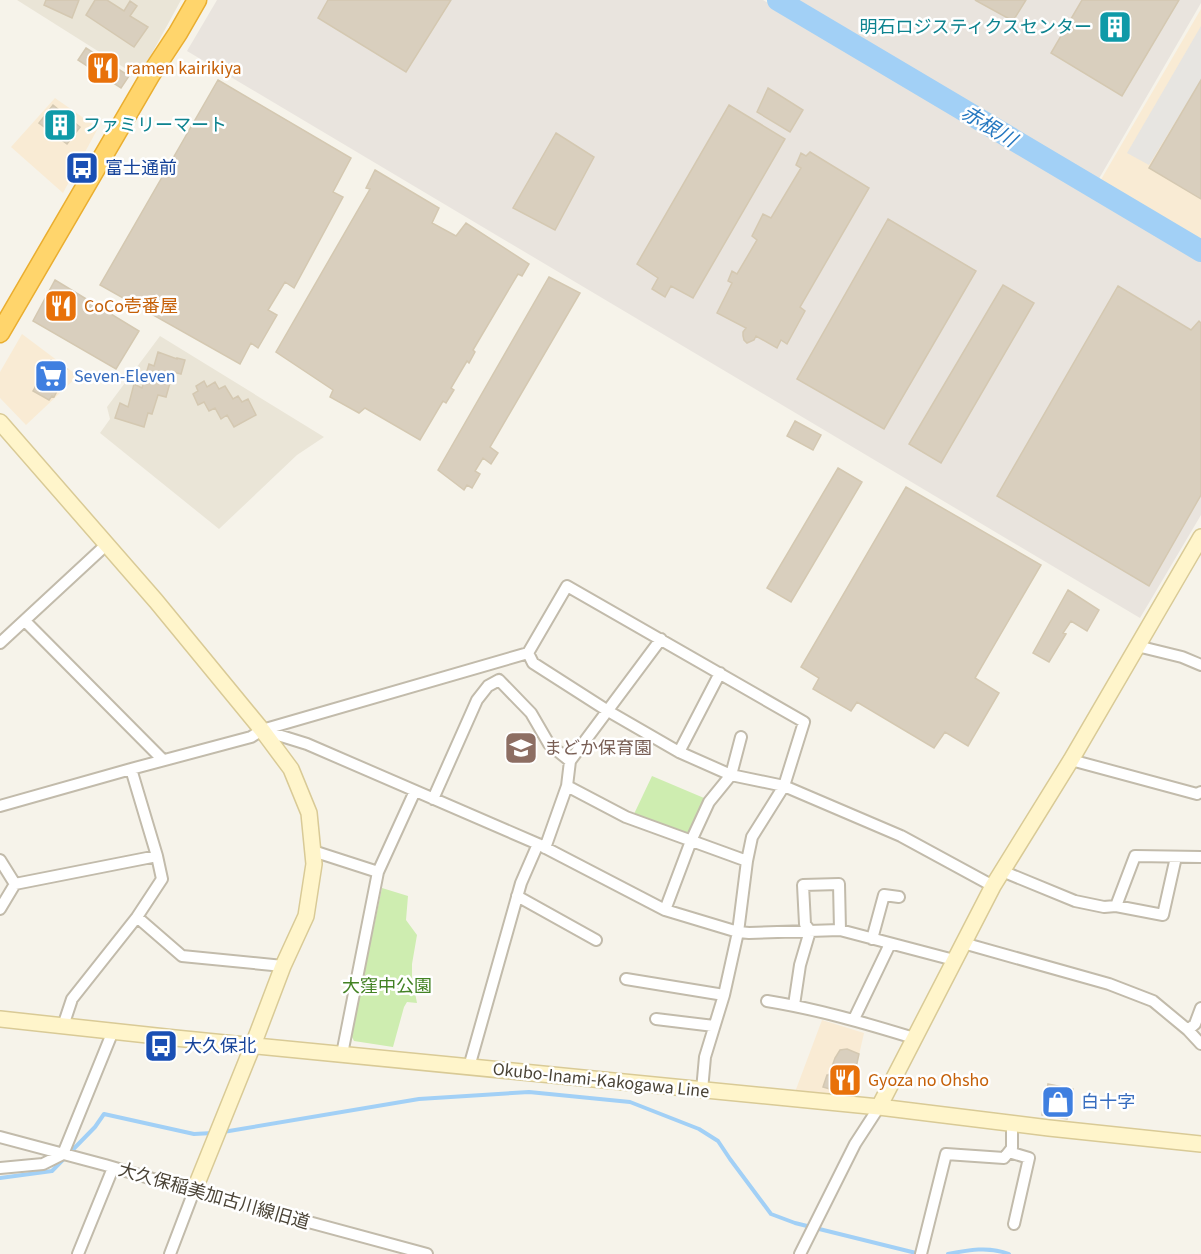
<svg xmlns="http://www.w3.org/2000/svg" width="1201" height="1254" font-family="'Source Sans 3','Noto Sans JP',sans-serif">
  <rect width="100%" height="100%" fill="#f6f3ea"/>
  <path fill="#eae5d7" d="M17 0H181L139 77Z
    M160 336 324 437 297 455 219 529 100 433 110 419 107 407Z"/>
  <path fill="#f9ebd4" d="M1201 9V246L1099 183Z
    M55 98 98 128 63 193 11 147Z
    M22 334 78 376 26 425 0 398V372Z
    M822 1020 864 1033 850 1095 795 1092Z"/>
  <path fill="#e9e4de" d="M217 0H763L1201 260V515L1140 618 187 51Z
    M788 0H1201V3L1097 182Z"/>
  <path fill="#ceedb0" d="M652 776 704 798 689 832 683 835 634 814Z
    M382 888 408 896 406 920 417 935 412 964V978L417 1003 407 1002 404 1007 393 1047 354 1041 351 1035Z"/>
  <path fill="#e7e5e1" d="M1201 26V80L1149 165 1127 153Z"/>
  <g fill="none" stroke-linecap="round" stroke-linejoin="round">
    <path stroke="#a2d0f6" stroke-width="4" d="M223 1132 419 1099 529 1092 630 1102 699 1129 718 1141 730 1159 771 1214 795 1223 920 1254
      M0 1178 52 1171 95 1127 104 1114 194 1134 213 1133
      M948 1254C968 1250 989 1246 1009 1254"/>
    <path stroke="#a2d0f6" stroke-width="22" d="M778 0 1201 251"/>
  </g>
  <path fill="#d9cfbe" stroke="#d4c8b1" stroke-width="1.5" d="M46 0H79L72 18 44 5Z
    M95 0H107L124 11 130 1 137 6 130 16 148 27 134 47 86 15Z
    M328 0H451L406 72 318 18Z
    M975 0H1026L1013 21Z
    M1082 0H1179L1122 96 1051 53Z
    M86 48 129 76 121 88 78 60Z
    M218 80 351 158 333 192 343 197 294 288 285 282 268 310 277 315 258 348 251 343 240 364 100 285Z
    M1201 80V199L1149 168Z
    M768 88 803 110 790 132 757 112Z
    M53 105 80 127 67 144 39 123Z
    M729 105 785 139 693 298 671 286 665 297 652 289 658 278 637 264Z
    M556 133 594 157 555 230 513 208Z
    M810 152 869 188 800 307 805 311 787 344 781 340 777 348 756 336 754 340 747 343 744 340 743 336V332L746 328 717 313 732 283 728 281 732 271 737 274 757 240 752 236 763 214 771 218 801 168 796 165 801 153 806 156Z
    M375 170 439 208 432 223 456 236 466 223 529 264 522 276 518 274 473 350 475 352 469 363 467 361 451 388 454 390 446 403 443 401 420 440 365 408 359 413 330 397 333 390 276 352 370 189 366 188Z
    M888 219 976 271 884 429 797 379Z
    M549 277 580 293 490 447 498 453 491 464 483 458 475 471 480 474 472 488 467 485 464 490 438 470Z
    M55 280 139 331 116 369 33 321Z
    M1003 285 1034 303 941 463 909 444Z
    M1118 286 1191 330 1199 321 1201 323V495L1149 586 997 496Z
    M158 352 177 359V358L185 360 181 374 173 372 166 397 158 395 152 414 148 413 144 427 115 418 120 403 128 407 134 384 142 388 149 364 154 366Z
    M51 360 67 369 57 386 59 387 54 397 52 396 49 400 33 391Z
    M204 381 207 387 215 382 219 389 225 386 233 399 238 396 242 402 248 399 256 415 234 427 227 415 221 419 215 408 209 411 204 402 198 405 193 394 198 391 196 386Z
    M795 421 821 435 813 450 787 436Z
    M838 468 862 482 791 602 767 588Z
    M906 487 1041 565 975 678 999 693 968 746 945 732 934 748 857 702 851 711 813 689 819 678 801 667Z
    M1068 590 1099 610 1087 631 1071 621 1063 633 1066 634 1049 662 1033 653Z
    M847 1049 859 1054 850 1095 823 1087 827 1075H829L835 1058 840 1050Z
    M1048 1084 1073 1089 1067 1119 1042 1115Z"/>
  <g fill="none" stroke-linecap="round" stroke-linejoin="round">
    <defs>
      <path id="street" d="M25 621 163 760
        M0 643 107 544
        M1137 646 1182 657 1201 665
        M528 653 533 663 608 711 679 752 731 775 784 786 901 836 993 886
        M262 730 307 744 538 844 665 910 738 932 749 933 840 930 954 960
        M679 752 720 673
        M1071 760 1197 794 1201 792
        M567 786 626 817 747 861
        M433 799 477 700 488 686 499 680 531 713 549 744 570 761
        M0 806 131 769 251 737 262 730 528 653 567 586 804 722 784 786 752 837 747 861 738 932 724 995 705 1057 702 1090
        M545 848 567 786 570 761 661 639
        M313 851 378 872 342 1054
        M0 860 15 884 0 909
        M1002 871 1075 901 1104 907 1116 906 1163 915 1176 857
        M378 872 415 791
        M15 884 157 856
        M517 896 596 940
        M1116 906 1135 856 1201 857
        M665 910 691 841 709 802 731 775 741 737
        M137 917 182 956 283 966
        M872 939 884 895 899 897
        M963 943 1109 984 1153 1001 1188 1030 1201 1044
        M626 979 724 995
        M767 1001C817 1009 865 1023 914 1038
        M794 1005 800 965 810 931 805 924 803 885 839 884 840 930
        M656 1019 714 1026
        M854 1019 890 944
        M63 1026 72 999 137 917 162 879 157 856 131 769
        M1188 1030 1195 1024 1201 1008
        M469 1067 521 883 538 844
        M0 1137 105 1165 194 1191 427 1254
        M1009 1152 1029 1158 1014 1224
        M0 1168 43 1164 63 1154 113 1031
        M78 1254 113 1168
        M170 1254 194 1191
        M800 1254 855 1144 879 1107
        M921 1254 946 1154 1004 1158 1012 1148V1124"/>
      <path id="secondary" d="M0 422 156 601 262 730 291 769 309 813 314 864 306 916 283 966 253 1045 194 1191
        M0 1019 175 1038 879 1107 1049 1128 1201 1144
        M879 1107 993 886 1071 760 1201 537"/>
      <path id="highway" d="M0 333 151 74 178 33 197 0"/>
    </defs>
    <use href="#street" stroke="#c2bbab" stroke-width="14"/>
    <use href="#secondary" stroke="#d9ca96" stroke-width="18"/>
    <use href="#highway" stroke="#eaae30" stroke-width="21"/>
    <use href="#street" stroke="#fff" stroke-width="10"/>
    <use href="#secondary" stroke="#fff5cb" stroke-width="15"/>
    <use href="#highway" stroke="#ffd56c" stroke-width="18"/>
  </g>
  <defs>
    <symbol id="building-square" viewBox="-11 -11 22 22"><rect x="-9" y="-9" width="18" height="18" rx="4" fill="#0f9aa8" stroke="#fff"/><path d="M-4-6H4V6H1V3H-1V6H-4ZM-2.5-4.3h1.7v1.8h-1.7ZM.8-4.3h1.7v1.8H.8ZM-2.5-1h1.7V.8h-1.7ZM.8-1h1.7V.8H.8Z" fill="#fff"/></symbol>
    <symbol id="restaurant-square" viewBox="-11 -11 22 22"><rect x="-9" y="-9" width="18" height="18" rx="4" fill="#e8710a" stroke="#fff"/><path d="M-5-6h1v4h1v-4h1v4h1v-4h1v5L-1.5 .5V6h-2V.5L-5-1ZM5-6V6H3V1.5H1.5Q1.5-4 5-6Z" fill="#fff"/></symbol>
    <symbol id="bus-square" viewBox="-11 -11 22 22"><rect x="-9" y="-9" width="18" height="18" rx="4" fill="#1a4fb4" stroke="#fff"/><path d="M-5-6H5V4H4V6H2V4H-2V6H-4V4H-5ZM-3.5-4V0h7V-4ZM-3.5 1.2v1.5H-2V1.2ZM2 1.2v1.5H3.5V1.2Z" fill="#fff"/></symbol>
    <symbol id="supermarket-square" viewBox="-11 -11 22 22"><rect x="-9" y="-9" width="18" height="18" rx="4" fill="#3f7fe0" stroke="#fff"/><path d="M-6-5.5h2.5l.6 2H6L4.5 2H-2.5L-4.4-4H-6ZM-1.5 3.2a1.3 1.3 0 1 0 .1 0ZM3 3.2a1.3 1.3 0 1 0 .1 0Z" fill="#fff"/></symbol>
    <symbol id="school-square" viewBox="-11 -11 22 22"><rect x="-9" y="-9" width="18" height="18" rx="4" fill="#8d6e63" stroke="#fff"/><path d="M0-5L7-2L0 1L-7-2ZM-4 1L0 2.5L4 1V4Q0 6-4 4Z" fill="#fff"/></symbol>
    <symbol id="shop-square" viewBox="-11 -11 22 22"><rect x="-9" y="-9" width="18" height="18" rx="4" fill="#3f7fe0" stroke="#fff"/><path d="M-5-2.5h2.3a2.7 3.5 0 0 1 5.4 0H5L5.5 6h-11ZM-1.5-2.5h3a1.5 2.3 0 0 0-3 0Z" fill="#fff"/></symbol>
  </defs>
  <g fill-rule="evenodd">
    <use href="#building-square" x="1096" y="8" width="38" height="38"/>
    <use href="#restaurant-square" x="84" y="49" width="38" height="38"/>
    <use href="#building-square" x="41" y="106" width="38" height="38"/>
    <use href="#bus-square" x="63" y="149" width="38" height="38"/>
    <use href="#restaurant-square" x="42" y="287" width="38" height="38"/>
    <use href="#supermarket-square" x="32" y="357" width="38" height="38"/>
    <use href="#school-square" x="502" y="729" width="38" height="38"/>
    <use href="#bus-square" x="142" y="1027" width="38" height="38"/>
    <use href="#restaurant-square" x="826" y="1061" width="38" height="38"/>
    <use href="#shop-square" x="1039" y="1083" width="38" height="38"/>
  </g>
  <g text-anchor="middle" stroke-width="5" stroke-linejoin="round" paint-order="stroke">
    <g font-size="18" fill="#0d838f" stroke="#fff" text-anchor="end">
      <text x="1092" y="33">明石ロジスティクスセンター</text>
      <text x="83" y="131" text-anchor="start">ファミリーマート</text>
    </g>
    <g font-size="18" fill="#c56008" stroke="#fff" text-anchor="start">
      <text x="126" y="74">ramen kairikiya</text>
      <text x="84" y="312">CoCo壱番屋</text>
      <text x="868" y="1086">Gyoza no Ohsho</text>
    </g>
    <g font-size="18" fill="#164399" stroke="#fff" text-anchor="start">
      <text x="105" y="174">富士通前</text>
      <text x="184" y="1052">大久保北</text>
    </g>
    <g font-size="18" fill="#366cbe" stroke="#fff" text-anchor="start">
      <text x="74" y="382">Seven-Eleven</text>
      <text x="1081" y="1108">白十字</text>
    </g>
    <g font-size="18" fill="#785e54" stroke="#fff" text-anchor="start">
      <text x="544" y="754">まどか保育園</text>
    </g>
    <g font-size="18" fill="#438224" stroke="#fff">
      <text x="387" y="992">大窪中公園</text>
    </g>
    <g font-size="18" fill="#4b4437" stroke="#fff">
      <text transform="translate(601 1080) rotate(6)" y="6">Okubo-Inami-Kakogawa Line</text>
      <text transform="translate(214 1196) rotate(16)" y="6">大久保稲美加古川線旧道</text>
    </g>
    <g font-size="20" font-style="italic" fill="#2678c0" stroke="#fff">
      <text transform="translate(989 126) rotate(31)" y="7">赤根川</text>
    </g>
  </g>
</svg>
